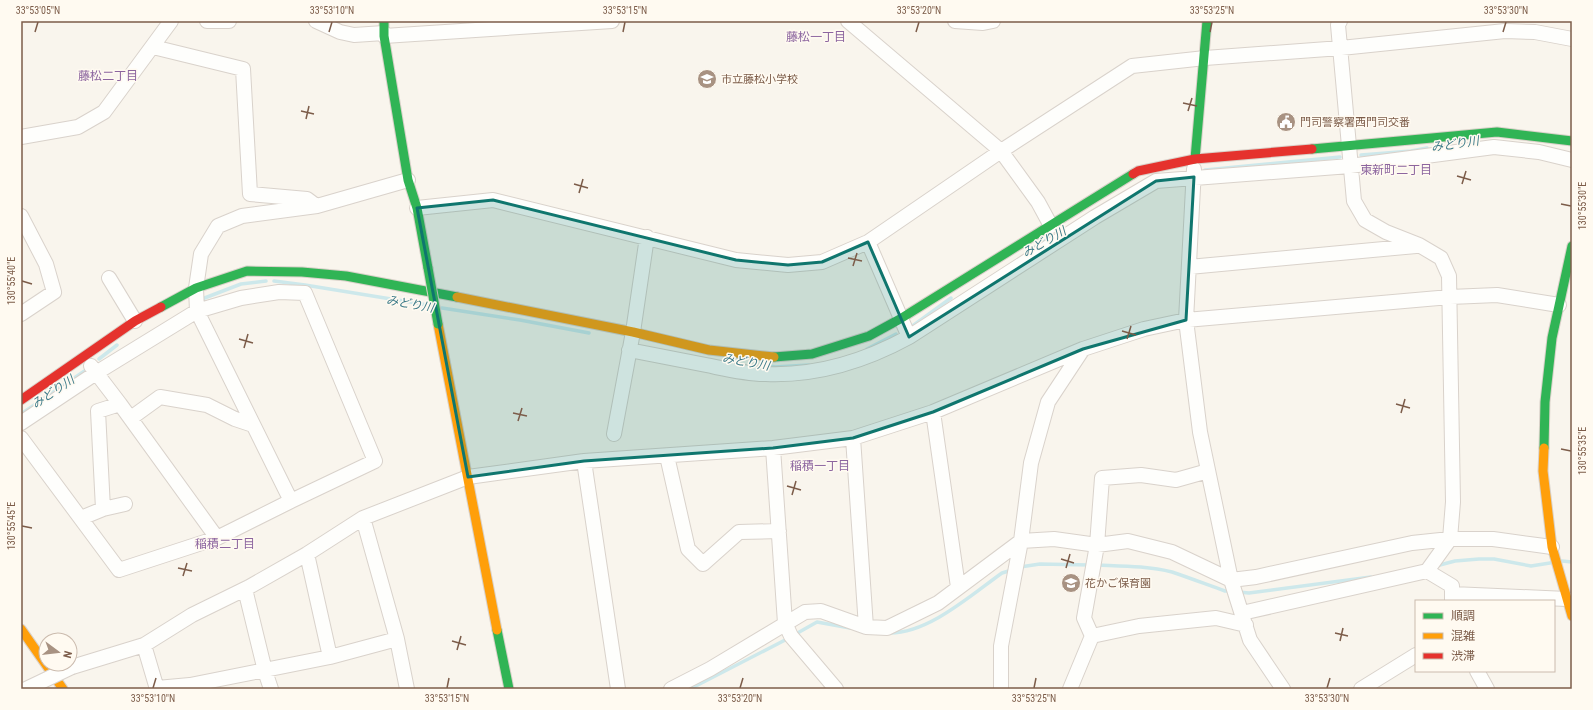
<svg xmlns="http://www.w3.org/2000/svg" width="1593" height="710" font-family="'Roboto Condensed','Noto Sans JP',sans-serif">
  <rect width="100%" height="100%" fill="#f9f5ed"/>
  <g fill="none" stroke-linecap="round" stroke-linejoin="round">
    <path stroke="#cde8eb" stroke-width="3.5" d="M1361 155 1411 151 1427 148
      M1205 170 1340 157
      M1033 248 1048 239
      M274 281 305 285 428 305
      M202 299 241 284 266 281
      M442 308 520 320 589 333
      M911 327 951 298
      M867 349 896 334
      M99 359 117 345
      M770 366 775 367 809 365
      M21 414 86 370
      M1562 561 1572 562
      M1098 565C1122 566 1148 566 1172 572 1190 578 1208 585 1225 591H1232
      M1436 566 1455 561 1479 559H1494L1531 566 1550 563
      M1020 567 1040 564 1089 565
      M1238 592 1249 593 1371 577
      M890 633C929 633 971 595 1002 573L1012 570
      M794 635 817 622 850 628
      M690 689 789 638"/>
    <defs>
      <path id="street" d="M207 21H229
        M316 21 340 32 354 35 384 33
        M848 21 1001 151 1038 202 1051 226
        M955 21 983 23 993 21
        M1340 21 1338 25 1354 201 1365 220 1386 232 1419 245 1441 258 1449 276 1453 502 1450 539 1427 571 1452 586V601
        M384 36 612 21
        M153 47 243 69 250 194 307 199 315 205
        M21 137 78 127 104 112 171 21
        M1194 169 1186 320 1200 432 1231 580 1250 640 1283 689
        M417 208 493 200 736 260 788 265 822 262 868 242 1001 151 1132 66 1205 58 1341 48 1505 31 1535 32 1572 39
        M1189 267 1416 246
        M109 278 135 321
        M21 314 54 292 46 264 21 216
        M909 337 1095 217 1156 181 1350 166 1494 147 1539 152 1572 160
        M629 350C655 355 680 360 706 365 726 369 746 374 766 374 816 376 865 361 909 337L868 242
        M91 366 120 404 217 538
        M933 412 958 587
        M131 418 160 397 207 405 235 419 253 425
        M21 423 96 373 197 311 241 298 279 292 305 293 375 461 291 501
        M614 434 633 332 647 237
        M21 438 119 570 217 538 291 501 197 311 196 288 201 254 218 226 242 216 317 206 408 180
        M853 438 866 627
        M773 448 785 623 791 636 836 689
        M667 456 688 549 703 564 739 532 779 531
        M584 461 618 689
        M103 509 125 504
        M81 518 103 509 98 411 120 404
        M363 518 397 639 407 689
        M307 554 330 657 397 639
        M245 589 265 671 271 689
        M1452 594 1567 599
        M1242 613 1427 571
        M1092 636 1139 626 1216 618 1246 625
        M144 645 157 689
        M72 667 144 645 192 615 249 587 307 554 363 518 468 477 584 461 773 448 853 438 933 412 1083 349 1144 329 1186 320 1450 297 1497 295 1559 305
        M1477 671 1487 689
        M157 688 190 685 330 657
        M671 689 710 669 805 612 821 611 866 627 887 628 938 603 1021 541 1054 539 1097 545 1128 541 1172 552 1231 580 1256 577 1412 543 1450 539H1493L1552 547
        M1001 689V646L1021 541 1031 463 1048 402 1083 349
        M1070 689 1092 636 1084 618 1097 545 1102 478 1141 475 1176 480 1208 471
        M1361 689 1416 655"/>
      <path id="fast" d="M384 21V36L408 180 417 208 428 268
        M1312 149 1497 132 1572 141
        M1195 159 1207 21
        M161 307 196 288 247 271 302 272 346 276 457 297
        M774 357 812 354 869 336 900 319 1133 174
        M1544 448 1545 402 1552 338 1572 246
        M497 630 509 689"/>
      <path id="slow" d="M457 297 633 332 709 350 774 357
        M438 324 497 630
        M1544 448 1543 471 1552 547 1572 616
        M21 629 63 689"/>
      <path id="jam" d="M1133 174 1138 171 1195 159 1312 149
        M21 400 135 321 161 307"/>
    </defs>
    <use href="#street" stroke="#d9d2cb" stroke-width="16"/>
    <use href="#fast" stroke="#d9d1c9" stroke-width="11"/>
    <use href="#slow" stroke="#d9d1c9" stroke-width="11"/>
    <use href="#jam" stroke="#d9d1c9" stroke-width="11"/>
    <use href="#street" stroke="#fefefc" stroke-width="14"/>
    <use href="#fast" stroke="#30b455" stroke-width="9"/>
    <use href="#slow" stroke="#ff9f0a" stroke-width="9"/>
    <use href="#jam" stroke="#e5322d" stroke-width="9"/>
    <defs>
      <path id="street-bridge" d="M26 689 72 667"/>
      <path id="fast-bridge" d="M428 268 438 324"/>
    </defs>
    <use href="#street-bridge" stroke="#d9d2cb" stroke-width="16" stroke-linecap="butt"/>
    <use href="#fast-bridge" stroke="#d9d1c9" stroke-width="11" stroke-linecap="butt"/>
    <use href="#street-bridge" stroke="#fefefc" stroke-width="14"/>
    <use href="#fast-bridge" stroke="#30b455" stroke-width="9"/>
  </g>
  <path fill="#0f766e" fill-opacity="0.2" stroke="#0f766e" stroke-width="3" stroke-linejoin="round" d="M1194 177 1186 320 1083 349 933 412 853 438 773 448 584 461 468 477 417 208 493 200 736 260 788 265 822 262 868 242 909 337 1156 181Z"/>
  <path fill="none" stroke="#7c5c49" stroke-width="1.5" d="M35 32 38 22M329 32 332 22M623 32 625 22M916 32 919 22M1210 32 1212 22M1503 32 1506 22M1183 103 1197 106M301 111 314 114M1188 111 1192 98M306 119 309 106M1457 176 1471 180M574 184 588 188M1462 184 1466 171M579 193 583 179M1561 204 1571 206M848 258 862 261M853 266 857 253M22 281 32 284M1122 331 1136 335M239 339 253 343M1127 339 1131 326M244 348 248 334M1396 404 1410 408M513 413 527 416M1401 413 1405 399M518 421 522 408M1561 449 1571 451M787 486 801 490M792 495 796 481M22 526 32 528M1061 559 1074 563M178 568 192 571M1066 568 1070 554M183 576 187 563M1335 633 1348 636M452 641 466 645M1340 641 1343 628M457 650 461 636M153 688 156 678M447 688 449 678M740 688 743 678M1034 688 1036 678M1327 688 1330 678"/>
  <defs>
    <symbol id="school-disc" viewBox="-11 -11 22 22"><circle r="9.5" fill="#a89282" stroke="#fffaf1"/><path d="M0-5L7-2L0 1L-7-2ZM-4 1L0 2.5L4 1V4Q0 6-4 4Z" fill="#fff"/></symbol>
    <symbol id="civic-disc" viewBox="-11 -11 22 22"><circle r="9.5" fill="#a89282" stroke="#fffaf1"/><path d="M-.6-6.5H3V-4.5H.6V-3L4-1V1h2V6H-6V1h2V-1L-.6-3ZM-1.2 2.5V6h2.4V2.5Z" fill="#fff"/></symbol>
  </defs>
  <g fill-rule="evenodd">
    <use href="#school-disc" x="696" y="68" width="22" height="22"/>
    <use href="#civic-disc" x="1275" y="111" width="22" height="22"/>
    <use href="#school-disc" x="1060" y="572" width="22" height="22"/>
  </g>
  <g text-anchor="middle" stroke-width="3" stroke-linejoin="round" paint-order="stroke">
    <g font-size="11" fill="#7c5c49" stroke="#fffaf1" text-anchor="start">
      <text x="721" y="83">市立藤松小学校</text>
      <text x="1300" y="126">門司警察署西門司交番</text>
      <text x="1085" y="587">花かご保育園</text>
    </g>
    <g font-size="12" fill="#8c659f" stroke="#fffaf1">
      <text x="816" y="41">藤松一丁目</text>
      <text x="108" y="80">藤松二丁目</text>
      <text x="1396" y="174">東新町二丁目</text>
      <text x="820" y="470">稲積一丁目</text>
      <text x="225" y="548">稲積二丁目</text>
    </g>
    <g font-size="12" font-style="italic" fill="#3d7b89" stroke="#fffaf1">
      <text transform="translate(1455 144) rotate(-8)" y="4">みどり川</text>
      <text transform="translate(1044 242) rotate(-30)" y="4">みどり川</text>
      <text transform="translate(410 304) rotate(10)" y="4">みどり川</text>
      <text transform="translate(746 362) rotate(10)" y="4">みどり川</text>
      <text transform="translate(53 392) rotate(-34)" y="4">みどり川</text>
    </g>
  </g>
  <rect width="1593" height="710" fill="none" stroke="#fffaf1" stroke-width="44"/>
  <rect x="1415" y="600" width="140" height="72" fill="#fffaf1" stroke="#cbbbae"/>
  <rect x="1423" y="613" width="20" height="6" fill="#30b455" stroke="#cbbbae"/>
  <text x="1451" y="620" font-size="12" fill="#7c5c49">順調</text>
  <rect x="1423" y="633" width="20" height="6" fill="#ff9f0a" stroke="#cbbbae"/>
  <text x="1451" y="640" font-size="12" fill="#7c5c49">混雑</text>
  <rect x="1423" y="653" width="20" height="6" fill="#e5322d" stroke="#cbbbae"/>
  <text x="1451" y="660" font-size="12" fill="#7c5c49">渋滞</text>
  <g transform="translate(58 652) rotate(105)"><circle r="19" fill="#fffaf1" stroke="#cbbbae"/>
  <path d="M0-3L7 15L0 10L-7 15Z" fill="#a89282"/>
  <text y="-6" font-size="11" font-weight="bold" text-anchor="middle" fill="#7c5c49">N</text>
  </g>
  <rect x="22" y="22" width="1549" height="666" fill="none" stroke="#7c5c49" stroke-width="1.5"/>
  <g font-size="10" text-anchor="middle" fill="#7c5c49">
    <text x="38" y="14">33°53'05"N</text>
    <text x="332" y="14">33°53'10"N</text>
    <text x="625" y="14">33°53'15"N</text>
    <text x="919" y="14">33°53'20"N</text>
    <text x="1212" y="14">33°53'25"N</text>
    <text x="1506" y="14">33°53'30"N</text>
    <text transform="translate(1582 206) rotate(-90)" y="4">130°55'30"E</text>
    <text transform="translate(11 281) rotate(-90)" y="4">130°55'40"E</text>
    <text transform="translate(1582 451) rotate(-90)" y="4">130°55'35"E</text>
    <text transform="translate(11 526) rotate(-90)" y="4">130°55'45"E</text>
    <text x="153" y="702">33°53'10"N</text>
    <text x="447" y="702">33°53'15"N</text>
    <text x="740" y="702">33°53'20"N</text>
    <text x="1034" y="702">33°53'25"N</text>
    <text x="1327" y="702">33°53'30"N</text>
  </g>
</svg>
